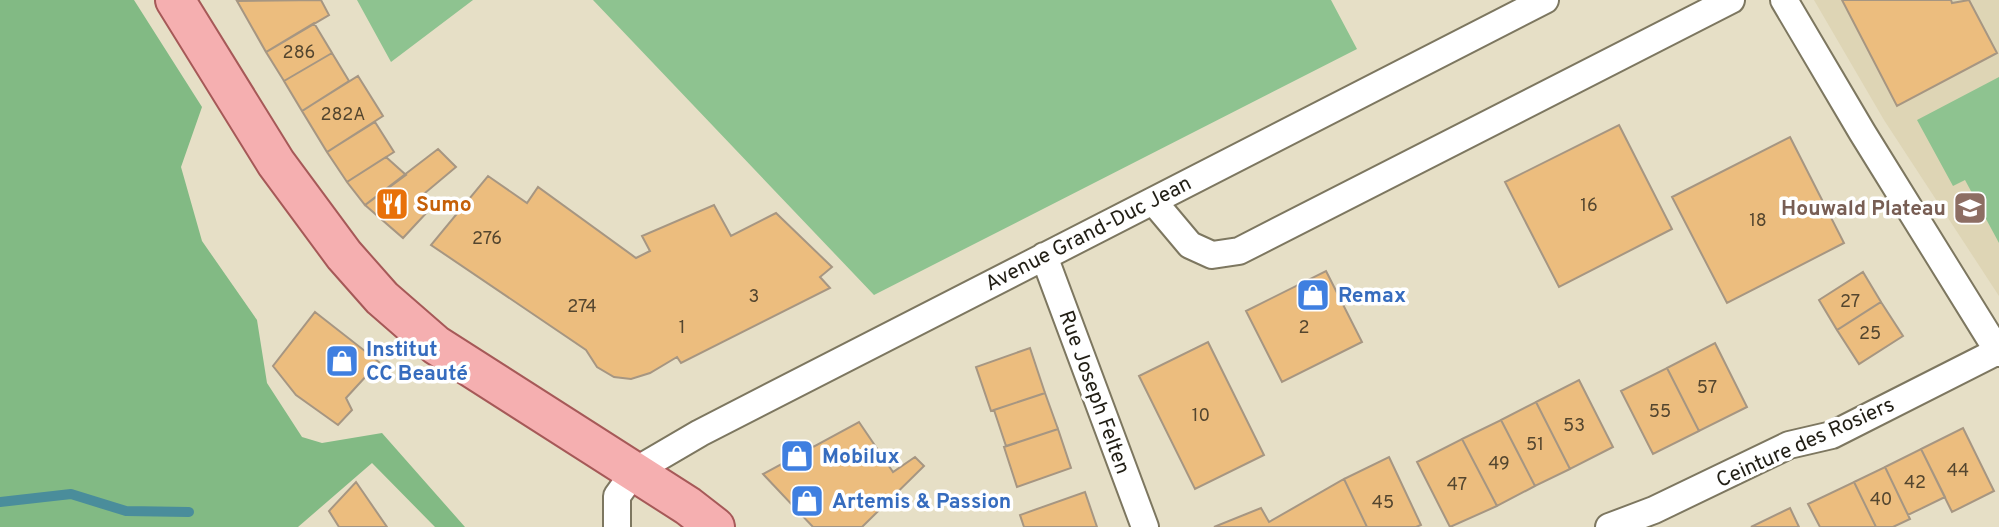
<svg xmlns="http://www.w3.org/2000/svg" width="1999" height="527" font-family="Overpass,sans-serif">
  <rect width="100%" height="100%" fill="#e6dfc6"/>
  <path fill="#ded5b5" d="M1814 0H1999V296L1884 120Z"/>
  <path fill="#8ec390" d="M357 0H473L391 62Z
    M593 0H1331L1357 49 874 295Z
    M1999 77V243L1965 180 1953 186 1917 120Z"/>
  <path fill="#82ba84" d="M0 0H134L202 107 181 167 202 241 257 320 267 383 302 437 322 443 382 433 465 527H435L372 463 298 527H0Z"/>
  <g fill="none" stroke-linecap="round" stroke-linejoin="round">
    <path stroke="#4a8d9b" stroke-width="10" d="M0 502 71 494 126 511 189 512"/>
  </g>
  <path fill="#ecbd7e" stroke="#a69682" stroke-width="2" d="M321 0 329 15 266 52 237 1Z
    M1842 0H1951L1952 3 1969 0 1997 53 1897 106Z
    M314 23 332 53 284 81 266 52Z
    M332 53 349 81 302 111 284 81Z
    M358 76 383 116 327 152 302 111Z
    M375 122 394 152 347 182 327 152Z
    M1619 125 1672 229 1559 287 1505 182Z
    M1790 137 1844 243 1727 303 1672 197Z
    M438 149 456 167 419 198 430 209 403 238 365 205Z
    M386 157 406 175 365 205 347 182Z
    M488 176 527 203 538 187 636 258 650 251 642 236 714 205 731 236 776 213 832 267 820 277 830 288 681 363 677 357 650 373 631 379 614 377 597 367 586 350 431 245Z
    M1326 271 1362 342 1282 382 1246 311Z
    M1863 272 1881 302 1837 330 1819 300Z
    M1881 302 1903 336 1859 364 1837 330Z
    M315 312 379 362 346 398 352 410 338 425 296 395 273 366Z
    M1208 342 1264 455 1195 489 1139 376Z
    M1715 343 1747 407 1699 431 1667 368Z
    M1030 348 1045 393 991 411 976 367Z
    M1667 368 1699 431 1653 454 1621 391Z
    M1579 380 1613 447 1570 469 1536 402Z
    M1045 393 1058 429 1006 446 994 410Z
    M1536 402 1570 469 1535 486 1501 420Z
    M1501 420 1535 486 1497 506 1462 439Z
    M859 422 893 472 915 457 924 466 862 527H813L763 474Z
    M1963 428 1994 491 1952 512 1921 449Z
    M1058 429 1071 468 1017 487 1004 447Z
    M1462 439 1497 506 1450 527 1417 462Z
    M1921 449 1945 497 1908 515 1885 467Z
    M1389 457 1421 525 1416 527H1367L1344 479Z
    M1885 467 1910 519 1893 527H1876L1854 482Z
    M1344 479 1367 527H1214L1261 508 1269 522Z
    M356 482 387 527H339L329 511Z
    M1854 482 1876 527H1820L1808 504Z
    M1085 492 1097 527H1024L1020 515Z
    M1790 508 1799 527H1751Z"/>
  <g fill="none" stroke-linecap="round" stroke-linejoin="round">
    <defs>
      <path id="minor" d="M1784 0 1862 132 1999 353
        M1153 201 1190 245 1212 255 1239 251 1731 0
        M1044 256 1145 527
        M617 527V496L635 471 700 433 1545 0
        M1609 527 1654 510 1789 445 1832 435 1998 351"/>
      <path id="primary" d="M175 0 276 163 344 255 382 298 436 345 688 506 715 527"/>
    </defs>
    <use href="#minor" stroke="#7d7760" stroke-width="30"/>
    <use href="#primary" stroke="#a65958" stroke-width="42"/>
    <use href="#minor" stroke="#fff" stroke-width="26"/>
    <use href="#primary" stroke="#f5afb0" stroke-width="38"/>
  </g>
  <defs>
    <symbol id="restaurant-square" viewBox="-11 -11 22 22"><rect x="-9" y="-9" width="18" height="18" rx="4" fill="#e8710a" stroke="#fff"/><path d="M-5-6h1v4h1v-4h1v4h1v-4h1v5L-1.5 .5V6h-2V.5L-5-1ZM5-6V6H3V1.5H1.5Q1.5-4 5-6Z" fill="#fff"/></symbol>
    <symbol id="school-square" viewBox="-11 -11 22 22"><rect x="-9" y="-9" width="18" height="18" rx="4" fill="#8d6e63" stroke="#fff"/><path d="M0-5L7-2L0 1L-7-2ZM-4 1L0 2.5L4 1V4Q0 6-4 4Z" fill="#fff"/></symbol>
    <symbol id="shop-square" viewBox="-11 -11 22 22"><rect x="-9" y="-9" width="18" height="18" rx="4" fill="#3f7fe0" stroke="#fff"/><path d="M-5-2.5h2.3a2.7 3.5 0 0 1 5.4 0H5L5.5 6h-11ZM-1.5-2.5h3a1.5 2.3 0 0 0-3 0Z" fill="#fff"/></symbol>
  </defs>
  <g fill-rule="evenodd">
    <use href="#restaurant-square" x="373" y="185" width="38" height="38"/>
    <use href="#school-square" x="1951" y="189" width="38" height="38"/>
    <use href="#shop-square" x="1294" y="276" width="38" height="38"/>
    <use href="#shop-square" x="323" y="342" width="38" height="38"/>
    <use href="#shop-square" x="778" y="437" width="38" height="38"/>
    <use href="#shop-square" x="788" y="482" width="38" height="38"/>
  </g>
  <g text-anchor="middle" stroke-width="7" stroke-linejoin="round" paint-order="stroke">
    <g font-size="18" fill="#54462f">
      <text x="299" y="58">286</text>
      <text x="343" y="120">282A</text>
      <text x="1589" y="211">16</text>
      <text x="1758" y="226">18</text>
      <text x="487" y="244">276</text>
      <text x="754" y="302">3</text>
      <text x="1850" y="307">27</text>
      <text x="582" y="312">274</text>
      <text x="682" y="333">1</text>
      <text x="1304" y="333">2</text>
      <text x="1870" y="339">25</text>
      <text x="1707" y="393">57</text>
      <text x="1660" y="417">55</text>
      <text x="1201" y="421">10</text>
      <text x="1574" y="431">53</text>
      <text x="1535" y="450">51</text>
      <text x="1499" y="469">49</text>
      <text x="1958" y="476">44</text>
      <text x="1915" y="488">42</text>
      <text x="1457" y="490">47</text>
      <text x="1881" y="505">40</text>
      <text x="1383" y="508">45</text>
    </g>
    <g font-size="21" font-weight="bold" fill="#c56008" stroke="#fff" text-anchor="start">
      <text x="416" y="211">Sumo</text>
    </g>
    <g font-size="21" font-weight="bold" fill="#785e54" stroke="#fff" text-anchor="end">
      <text x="1946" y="215">Houwald Plateau</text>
    </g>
    <g font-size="21" fill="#211e15" stroke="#fff">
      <text transform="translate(1088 233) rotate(-27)" y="7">Avenue Grand-Duc Jean</text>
      <text transform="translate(1095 392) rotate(70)" y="7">Rue Joseph Felten</text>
      <text transform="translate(1805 442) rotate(-24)" y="7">Ceinture des Rosiers</text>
    </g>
    <g font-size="21" font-weight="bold" fill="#366cbe" stroke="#fff" text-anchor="start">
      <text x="1338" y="302">Remax</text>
      <text x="366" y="356">Institut<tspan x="366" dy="24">CC Beauté</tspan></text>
      <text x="822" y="463">Mobilux</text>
      <text x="832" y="508">Artemis &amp; Passion</text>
    </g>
  </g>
</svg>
